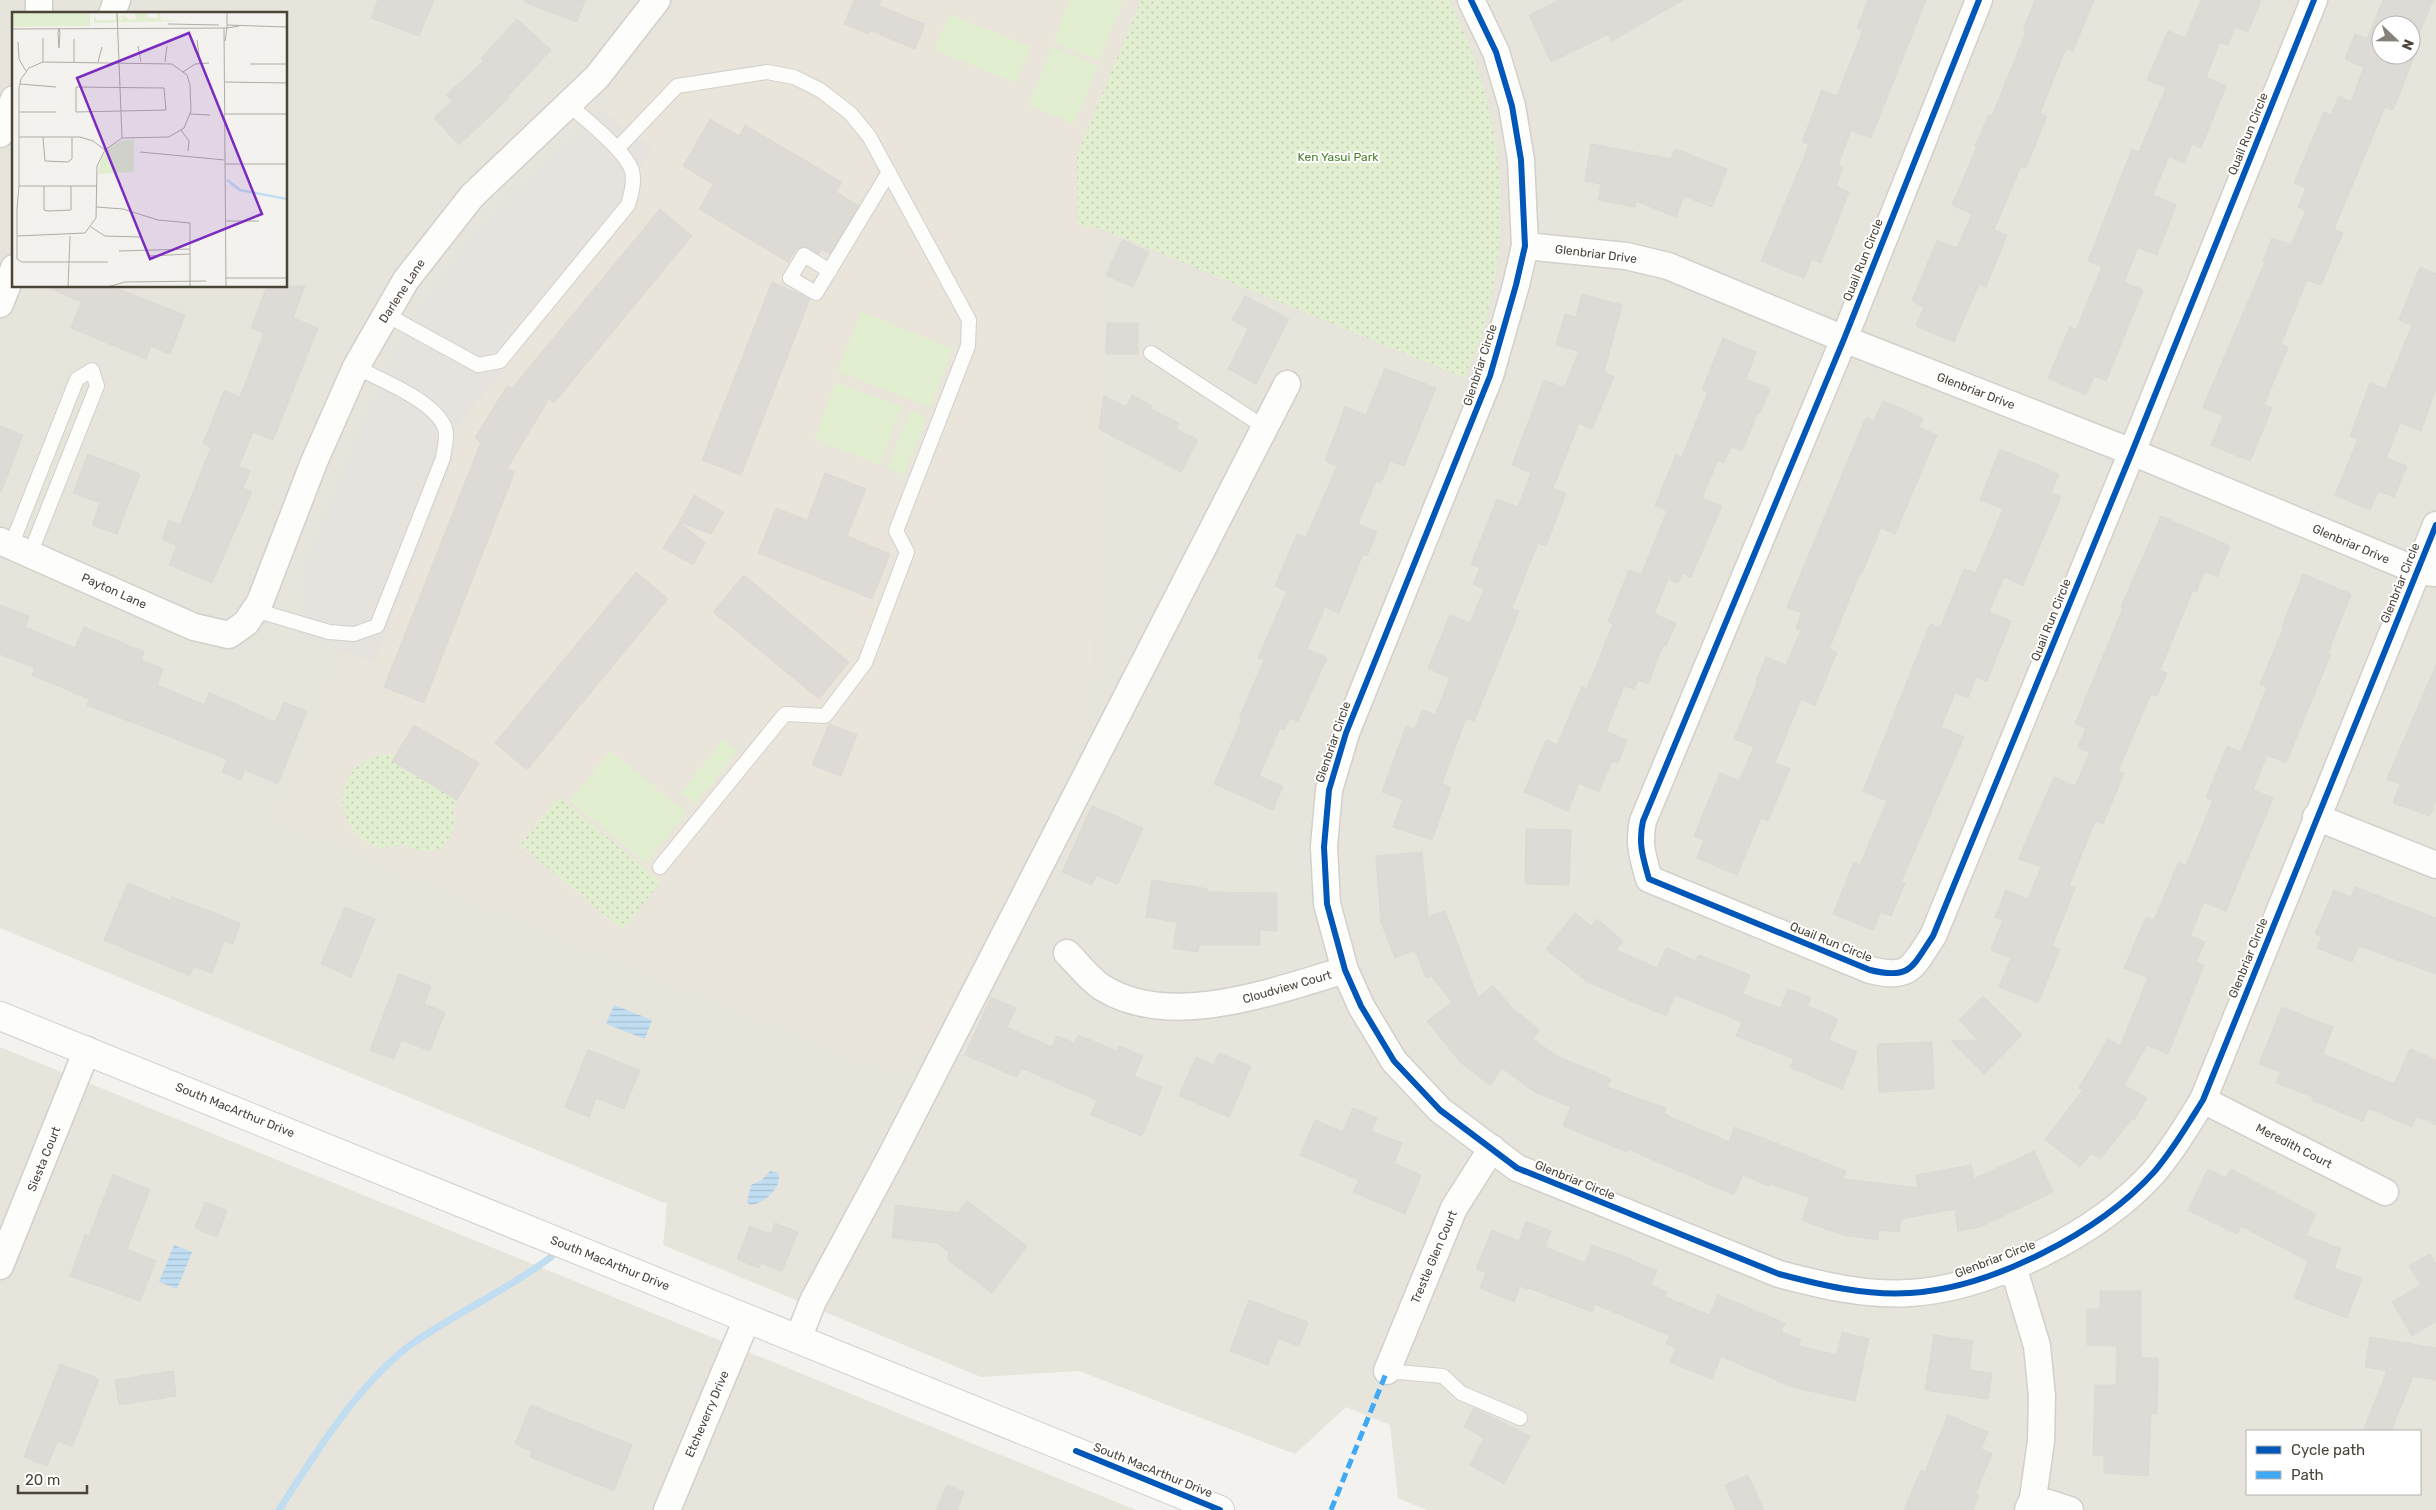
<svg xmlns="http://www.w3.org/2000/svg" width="2436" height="1510" font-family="Rubik,sans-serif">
  <defs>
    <pattern id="grass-dots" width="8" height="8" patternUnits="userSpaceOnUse" patternTransform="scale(1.25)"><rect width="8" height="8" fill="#e1eecf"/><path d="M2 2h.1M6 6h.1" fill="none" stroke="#c3cdb2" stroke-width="1.8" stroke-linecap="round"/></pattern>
    <pattern id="water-rules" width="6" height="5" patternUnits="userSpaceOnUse" patternTransform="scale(1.25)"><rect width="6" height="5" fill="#c0ddf1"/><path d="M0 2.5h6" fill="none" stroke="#a6bfcf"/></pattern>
  </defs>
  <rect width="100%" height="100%" fill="#f4f2ee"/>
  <path fill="#e7e4dc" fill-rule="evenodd" d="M0 0H2436V1510H1427L1398 1498 1390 1425 1346 1407 1295 1454 1079 1371 981 1377 663 1245 667 1204 0 928ZM14 14H286V286H14ZM2381 25H2411V55H2381ZM2247 1431H2420V1494H2247Z
    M0 1047 1136 1510H0Z"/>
  <path fill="#eae5da" d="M691 0H1141L1077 155 1078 225 1099 228 1092 665 1082 718 1064 777 1049 810 954 996 925 1044 899 1073 281 819 348 652 374 663 454 459 455 429 632 213 640 181 639 167 653 148 599 109Z"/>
  <path fill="url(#grass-dots)" d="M1141 0H1449C1502 105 1515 215 1484 328 1479 345 1471 361 1465 378L1099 228 1078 225 1077 155Z
    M397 754 393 761 457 800 451 808C461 823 450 840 439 849 431 851 423 852 416 850 412 849 409 845 405 845 393 844 384 851 371 845 340 832 332 785 360 765 372 756 383 755 397 754Z
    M559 797 661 882 622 929 520 845Z"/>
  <path fill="#e1eecf" d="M1070 0H1117L1123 2 1099 61 1053 42Z
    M949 14 1031 47 1016 83 934 50Z
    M1052 47 1098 66 1074 124 1028 105Z
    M861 312 953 349 930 407 837 371Z
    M836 382 902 407 880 465 814 439Z
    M910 410 927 417 904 475 887 468Z
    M723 739 738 751 696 804 681 793Z
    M610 751 687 813 646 863 570 801Z"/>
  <path fill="#e6e3df" d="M599 109 654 148 639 167 640 192 637 203 632 213 455 429 454 459 374 663 294 632 304 603 302 580 306 563 374 397 393 354 414 315 460 253 505 200 569 142Z"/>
  <path fill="url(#water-rules)" d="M614 1005 652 1020 645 1039 606 1024Z
    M770 1171 778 1173C783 1188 763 1204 750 1205L747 1202 751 1185 762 1180Z
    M174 1245 192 1252 177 1289 159 1282Z"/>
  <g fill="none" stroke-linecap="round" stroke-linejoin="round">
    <path stroke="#c0ddf1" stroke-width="7" d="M279 1510C315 1454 356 1387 409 1346 455 1313 506 1291 551 1257"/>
  </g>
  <path fill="#dedbd6" stroke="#dcd9d4" d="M378 0H434L419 36 371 18Z
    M524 0H585L577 22 524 2Z
    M854 0H881L879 6 925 24 915 49 869 30 868 34 844 24Z
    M1560 0H1683L1612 41 1608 34 1551 62 1529 15Z
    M1868 0H1926L1871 138 1851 130 1838 165 1843 167 1836 186 1849 192 1821 263 1812 259 1804 278 1761 261 1809 145 1802 142 1822 90 1837 96 1863 30 1857 28Z
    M2035 0H2094L2073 51 2066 48 2040 113 2047 116 2026 168 2021 166 1994 230 2007 235 1986 287 1979 284 1954 342 1916 326 1924 307 1912 301 1937 240 1957 248 1972 214 1952 205 1977 147 1975 146 1989 115 1992 116 2026 32 2023 30Z
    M2201 0H2261L2248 32 2235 27 2228 45 2220 42 2206 77 2226 86 2201 148 2192 144 2184 163 2169 156 2153 195 2176 205 2157 255 2138 248 2124 282 2143 290 2106 381 2094 376 2086 395 2048 378 2070 327 2076 330 2102 267 2088 261 2132 149 2139 152 2166 88 2147 80 2168 31 2185 38Z
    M2383 0H2433L2411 54V25H2381V55H2411L2414 57 2393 110 2385 107 2334 229 2343 233 2321 285 2307 280 2281 344 2288 347 2264 405 2272 408 2250 461 2211 445 2223 416 2203 407 2265 262 2263 261 2272 238 2291 245 2306 210 2298 207 2306 188 2294 183 2324 112 2331 115 2339 96 2351 102 2364 67 2345 59 2355 34 2367 39Z
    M517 19 551 50 508 96 509 98 459 145 434 118 452 101 446 95 484 61 481 58Z
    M710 119 739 136 745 125 842 182 836 192 859 206 830 254 821 249 819 254 804 246 796 249 788 262 699 209 713 184 683 166Z
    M1591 144 1671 159 1675 149 1727 169 1712 207 1684 196 1676 217 1636 201 1635 207 1598 200 1601 184 1585 181Z
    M660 209 692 236 554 403 549 399 507 469 515 471 424 703 384 687 481 442 475 438 507 386 512 388Z
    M1122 240 1149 252 1133 287 1106 275Z
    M2420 267 2436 274V389L2421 431 2400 423 2386 458 2407 466 2394 497 2378 491 2370 510 2335 495 2358 439 2350 436 2370 383 2386 389 2412 325 2399 320Z
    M772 282 810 299 741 475 702 460Z
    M45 286H110L185 315 170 354 151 346 146 359 71 328 81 302Z
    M267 286H305L293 318 318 328 273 440 253 432 239 466 250 471 243 488 252 492 212 583 169 565 177 546 162 539 169 520 180 525 211 447 203 444 224 391 240 397 264 333 251 328Z
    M1582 294 1622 305 1604 372 1614 377 1592 429 1579 423 1553 488 1566 493 1546 546 1538 543 1512 608 1519 611 1474 721 1466 718 1442 784 1451 787 1432 840 1393 827 1403 799 1382 792 1406 726 1415 729 1422 710 1435 715 1450 678 1428 668 1450 615 1470 623 1484 589 1473 584 1480 568 1471 564 1497 499 1518 507 1531 473 1512 465 1544 380 1564 388 1579 351 1556 345 1565 314 1576 317Z
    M1245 296 1289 319 1256 384 1228 369 1248 329 1232 320Z
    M1107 323H1138V354H1106Z
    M1723 338 1756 352 1746 379 1770 389 1760 413 1758 412 1742 451 1731 447 1724 463 1718 460 1702 498 1722 506 1691 577 1682 573 1678 583 1668 579 1654 614 1676 623 1666 646 1663 645 1648 684 1638 680 1634 689 1624 686 1606 731 1627 740 1618 763 1612 761 1599 792 1579 783 1568 811 1524 792 1546 740 1557 745 1582 687 1587 689 1613 624 1608 622 1629 570 1641 575 1667 511 1655 505 1676 455 1682 457 1708 392 1702 390Z
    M1385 368 1436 388 1404 466 1390 461 1381 483 1376 481 1358 524 1377 532 1367 556 1363 554 1339 613 1325 607 1307 649 1327 658 1298 721 1290 718 1284 730 1280 728 1259 776 1283 786 1273 810 1214 784 1242 719 1239 718 1264 660 1258 658 1287 591 1275 586 1297 534 1306 537 1337 466 1325 461 1345 407 1366 415Z
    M1132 395 1152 406 1151 409 1179 423 1176 429 1198 440 1181 472 1099 429 1104 396 1126 407Z
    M1883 401 1923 418 1919 427 1937 435 1895 534 1881 528 1862 573H1860L1829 649 1837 652 1815 705 1801 699 1775 763 1790 769 1768 821 1761 818 1737 875 1697 858 1704 840 1694 836 1720 773 1739 781 1754 747 1734 739 1758 681H1756L1766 657 1786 665 1801 630 1796 628 1802 613 1787 607 1866 417 1874 421Z
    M0 426 23 435 1 492 0 491Z
    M2000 449 2059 474 2051 493 2061 497 2023 585 2004 577 1989 612 2011 621 1987 681 1976 677 1968 698 1955 693 1941 727 1964 737 1901 882 1905 883 1891 916 1881 912 1873 930 1833 914 1854 862 1860 865 1887 801 1863 791 1930 624 1940 628 1964 569 1976 573 2003 509 1980 500Z
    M88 454 140 474 117 534 92 525 100 503 73 493Z
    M825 473 866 489 847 536 890 554 872 599 758 553 776 508 807 520Z
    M694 495 724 512 711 534 679 522Z
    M2161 516 2230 546 2217 577 2205 571 2196 592 2193 590 2160 670 2167 673 2157 696 2151 694 2118 771 2124 773 2103 824 2095 821 2069 886 2075 888 2052 946 2060 949 2038 1003 1999 987 2011 958 1991 950 2003 920 1995 917 2006 890 2028 899 2041 867 2019 859 2026 841 2054 777 2075 786 2090 752 2078 747 2086 728 2075 724 2123 608 2121 607Z
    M679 522 705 543 693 565 663 548Z
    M636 572 668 599 527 770 495 743Z
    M2303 574 2351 594 2328 653 2331 654 2286 763 2267 755 2253 790 2273 798 2226 911 2204 902 2190 936 2205 942 2196 962 2204 965 2168 1054 2147 1045 2124 1085 2147 1098 2134 1120 2132 1119 2100 1159 2091 1153 2080 1167 2045 1139 2083 1090 2079 1088 2108 1039 2120 1046 2148 978 2124 968 2146 917 2154 920 2179 862 2186 865 2213 801 2206 798 2227 746 2241 752 2267 687 2260 684 2284 627 2282 626Z
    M744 575 849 662 819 699 713 612Z
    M0 605 29 616 25 627 75 648 84 627 144 652 141 660 163 669 157 685 205 705 209 692 275 722 284 702 307 711 278 784 245 770 241 780 222 772 227 759 87 705 89 699 32 675 35 668 0 654Z
    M2436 665V800L2430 816 2393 803 2400 784 2387 779Z
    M829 724 857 735 841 776 812 765Z
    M414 725 479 763 457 800 392 761Z
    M1092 806 1143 828 1118 884 1097 875 1092 885 1062 872Z
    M1526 829 1571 830 1569 885 1525 884Z
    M1422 852 1428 917 1445 911 1478 998 1493 985 1512 1008 1540 1030 1533 1039 1555 1055 1611 1079 1607 1087 1666 1108 1664 1114 1729 1142 1735 1127 1846 1171 1843 1179 1918 1188 1916 1175 1971 1165 1974 1179 2034 1151 2053 1192 1980 1227 1958 1231 1955 1209 1901 1219 1899 1232 1879 1230 1878 1240 1843 1235 1802 1220 1810 1198 1771 1184 1769 1186 1743 1175 1734 1195 1628 1149 1627 1152 1563 1126 1571 1107 1533 1091 1502 1068 1490 1085 1460 1062 1427 1021 1452 1002 1431 976 1426 978 1415 950 1395 958 1381 922 1376 856Z
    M1152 880 1208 889 1207 892 1277 893V931L1260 930V945H1199L1198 952 1173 948 1177 922 1146 917Z
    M128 883 171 901 172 897 240 923 233 944 224 941 212 973 193 966 190 976 104 940Z
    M2355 887 2436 918V974L2359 946 2352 962 2317 948 2322 937 2315 934 2334 890 2351 897Z
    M345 907 375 919 351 977 321 964Z
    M1575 913 1591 926 1597 919 1623 941 1616 950 1657 968 1666 948 1696 961 1699 955 1750 975 1743 994 1780 1008 1788 989 1811 998 1808 1006 1838 1019 1829 1040 1857 1052 1842 1089 1790 1067 1794 1059 1736 1036 1742 1022 1675 995 1666 1016 1586 981 1546 949Z
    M399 974 431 986 424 1004 445 1012 430 1051 401 1040 394 1059 370 1050Z
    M1983 996 2022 1035 1984 1074 1951 1041 1978 1040 1959 1020Z
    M991 997 1016 1008 1007 1027 1052 1047 1057 1036 1074 1043 1078 1035 1117 1051 1119 1046 1143 1056 1134 1076 1162 1087 1142 1136 1091 1115 1097 1100 1021 1068 1017 1077 965 1055Z
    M2282 1007 2333 1027 2323 1054 2394 1084 2410 1049 2436 1060V1125L2417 1116 2412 1127 2369 1108 2363 1121 2312 1100 2313 1097 2276 1083 2281 1072 2259 1064Z
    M1932 1042 1934 1089 1879 1092 1877 1044Z
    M588 1050 640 1070 624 1109 596 1098 589 1117 565 1107Z
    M1219 1053 1251 1066 1229 1117 1179 1096 1196 1057 1213 1065Z
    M1353 1108 1377 1118 1371 1131 1402 1143 1394 1163 1421 1175 1405 1214 1353 1192 1359 1180 1300 1155 1315 1120 1343 1132Z
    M2208 1169 2226 1178 2231 1169 2316 1214 2306 1235 2341 1249 2334 1268 2362 1278 2347 1318 2294 1298 2308 1261 2241 1226 2237 1234 2188 1210Z
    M113 1175 150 1189 127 1249 156 1261 140 1301 70 1276 85 1235 89 1236Z
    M967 1201 1027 1246 992 1293 948 1260 949 1252 937 1243 892 1238 896 1205 958 1213Z
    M205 1202 227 1210 217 1237 195 1228Z
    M1526 1221 1551 1231 1545 1247 1585 1263 1592 1245 1623 1256 1657 1271 1651 1285 1667 1292 1665 1297 1710 1315 1718 1295 1785 1323 1781 1332 1801 1340 1798 1346 1837 1355 1842 1332 1869 1339 1855 1401 1792 1387 1721 1356 1712 1379 1670 1362 1676 1348 1666 1344 1670 1336 1595 1304 1592 1312 1529 1288 1528 1289 1520 1286 1514 1302 1480 1288 1486 1273 1476 1269 1492 1230 1519 1241Z
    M775 1223 798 1232 782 1271 761 1263 759 1268 737 1259 750 1226 771 1234Z
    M2430 1254 2436 1264V1321L2412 1336 2392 1302 2421 1285 2409 1266Z
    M2100 1291H2141V1358H2158L2157 1414H2151L2148 1476 2104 1473V1456L2093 1455 2095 1385H2116L2117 1346 2087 1345V1309H2100Z
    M1249 1300 1308 1322 1299 1346 1278 1338 1268 1365 1230 1351Z
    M1934 1335 1973 1341 1969 1370 1992 1373 1988 1399 1925 1390Z
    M2370 1337 2436 1348V1380L2413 1376 2391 1431H2363L2387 1371 2365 1367Z
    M60 1364 99 1379 72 1447 58 1441 47 1466 24 1457Z
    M173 1371 176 1396 119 1405 115 1380Z
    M531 1405 632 1445 614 1491 530 1457 532 1451 515 1444Z
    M1474 1408 1530 1436 1504 1484 1470 1465 1484 1438 1464 1427Z
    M1948 1415 1988 1432 1981 1449 1992 1454 1976 1493 1979 1495 1973 1510H1904L1921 1470 1925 1472Z
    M1748 1475 1764 1510H1736L1725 1485Z
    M947 1485 964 1492 957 1510H936Z"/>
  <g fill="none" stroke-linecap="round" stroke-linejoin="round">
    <defs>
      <path id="service" d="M617 149 677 86 767 72 794 77 820 90 850 113 869 136 969 320 968 346 896 531 907 552 865 663 825 716 785 714 660 867
        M830 271 804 255 790 278 816 293 889 172
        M385 314 478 365 500 361 628 205C631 195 635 182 632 171 626 151 585 119 568 104
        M1151 353 1264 427
        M11 546 77 379 92 370 97 386 30 554
        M255 610 329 632 354 634 377 626 443 458C444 450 448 436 445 428 435 401 381 380 356 367
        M1387 1371 1443 1376 1461 1393 1520 1418"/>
      <path id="minor" d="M1471 0 1496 52 1512 106 1521 160 1525 246 1516 285 1490 376 1346 733 1329 790 1324 847 1327 904 1345 970 1361 1006 1394 1061 1440 1110 1517 1168 1779 1274C1821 1285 1866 1296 1910 1293 1991 1288 2099 1233 2154 1172 2173 1150 2188 1124 2203 1100L2436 525
        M1979 0 1844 339 1643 821C1638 843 1643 858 1649 879L1870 970C1911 980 1912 967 1933 936L2132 452 2314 0
        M39 14V0
        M112 14 117 0
        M0 134 14 99
        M1525 246 1626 256 1668 266 1844 339 2132 452 2418 571 2435 573
        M0 304 14 268
        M0 541 194 627 229 635 246 623 260 602 314 462 356 367 406 280 472 196 597 77 657 0
        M2316 817 2436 865
        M1067 953C1078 964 1090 980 1103 988 1171 1030 1274 991 1345 970
        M2203 1100 2385 1192
        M0 1266 87 1050
        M2013 1266 2037 1346 2042 1396 2041 1441 2033 1498 2028 1510
        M798 1339 813 1301 890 1158 1287 384
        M1387 1371 1454 1208 1492 1148
        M2033 1498 2070 1510
        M667 1510 747 1319"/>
      <path id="tertiary" d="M0 1016 1220 1510"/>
    </defs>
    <use href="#service" stroke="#d2d0cb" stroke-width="16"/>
    <use href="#minor" stroke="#d2d0cb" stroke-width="29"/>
    <use href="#tertiary" stroke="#d2d0cb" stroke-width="30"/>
    <use href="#service" stroke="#fdfdfc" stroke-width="14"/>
    <use href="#minor" stroke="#fdfdfc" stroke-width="26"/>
    <use href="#tertiary" stroke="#fdfdfc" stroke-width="28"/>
    <path stroke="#3fa9f5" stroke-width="5" stroke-dasharray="10 5" stroke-linecap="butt" d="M1331 1510 1387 1371"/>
    <defs>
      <path id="cycleway" d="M1471 0 1496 52 1512 106 1521 160 1525 246 1516 285 1490 376 1346 733 1329 790 1324 847 1327 904 1345 970 1361 1006 1394 1061 1440 1110 1517 1168 1779 1274C1821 1285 1866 1296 1910 1293 1991 1288 2099 1233 2154 1172 2173 1150 2188 1124 2203 1100L2436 525
        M1979 0 1844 339 1643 821C1638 843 1643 858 1649 879L1870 970C1911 980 1912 967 1933 936L2132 452 2314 0
        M1076 1451 1220 1510"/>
    </defs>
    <use href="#cycleway" stroke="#fff" stroke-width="9"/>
    <use href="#cycleway" stroke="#0057b8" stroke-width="6"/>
  </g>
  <g text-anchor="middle" stroke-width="4" stroke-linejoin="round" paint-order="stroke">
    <g font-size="12" fill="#4b4439" stroke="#fff">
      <text transform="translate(2248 134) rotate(-68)" y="4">Quail Run Circle</text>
      <text transform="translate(1596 254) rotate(7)" y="4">Glenbriar Drive</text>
      <text transform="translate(1863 260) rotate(-68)" y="4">Quail Run Circle</text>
      <text transform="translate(402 291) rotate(-57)" y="4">Darlene Lane</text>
      <text transform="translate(1480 365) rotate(-72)" y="4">Glenbriar Circle</text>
      <text transform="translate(1976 391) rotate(21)" y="4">Glenbriar Drive</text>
      <text transform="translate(2351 544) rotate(23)" y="4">Glenbriar Drive</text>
      <text transform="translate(2400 583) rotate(-68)" y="4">Glenbriar Circle</text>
      <text transform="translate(114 591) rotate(24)" y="4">Payton Lane</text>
      <text transform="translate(2051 620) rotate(-68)" y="4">Quail Run Circle</text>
      <text transform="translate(1333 742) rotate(-71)" y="4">Glenbriar Circle</text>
      <text transform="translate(1831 942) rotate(22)" y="4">Quail Run Circle</text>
      <text transform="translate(2248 958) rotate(-68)" y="4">Glenbriar Circle</text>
      <text transform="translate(1287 987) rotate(-16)" y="4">Cloudview Court</text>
      <text transform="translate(235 1110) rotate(22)" y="4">South MacArthur Drive</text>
      <text transform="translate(2294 1146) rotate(27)" y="4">Meredith Court</text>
      <text transform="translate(44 1159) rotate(-68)" y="4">Siesta Court</text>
      <text transform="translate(1575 1180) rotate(22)" y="4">Glenbriar Circle</text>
      <text transform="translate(1434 1257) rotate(-67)" y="4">Trestle Glen Court</text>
      <text transform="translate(1995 1259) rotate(-21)" y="4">Glenbriar Circle</text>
      <text transform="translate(610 1263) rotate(22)" y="4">South MacArthur Drive</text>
      <text transform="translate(707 1414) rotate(-67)" y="4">Etcheverry Drive</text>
      <text transform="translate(1153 1470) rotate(22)" y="4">South MacArthur Drive</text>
    </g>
    <g font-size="12" fill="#4a7f2a" stroke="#fff">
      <text x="1338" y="161">Ken Yasui Park</text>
    </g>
  </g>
  <g transform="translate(12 12)">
    <rect width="275" height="275" fill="#f4f2ee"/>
    <path d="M0 0H78V14L0 15ZM82 0 84 8H103L104 0 110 10V3L118 8 125 6 121 0H131L138 1 134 3 136 6H147L145 1H148L149 8 170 9 82 11ZM122 127V160L86 162 88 149 97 136 109 129Z" fill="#e1eecf"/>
    <path fill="none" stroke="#c0ddf1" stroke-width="2.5" d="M215 168 228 178 275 187"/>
    <path fill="none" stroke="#b0aca6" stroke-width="1" d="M105 0 110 126M156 12 207 13M215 13 275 15M47 16 48 20 47 36 46 21ZM212 16 214 275M0 17 215 16V0M31 26V50M62 27V50M185 28 188 51M213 29 215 16 227 14M6 30 7 47 14 59M126 34 129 50M86 50 90 35M153 50 155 34M238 52H275M171 60 183 52 197 51M213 70 275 71M8 72 44 75M64 75 152 76 154 98 64 100ZM7 100H44M178 102 198 103M213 102H275M169 118 177 129 176 139M7 125H68L81 129 93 138M31 125 33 149 56 150 60 147V125M128 140 213 148M213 152H275M7 174H85M32 174V198L36 199 59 198V174M84 195 111 197 146 208 178 211V275M213 209H247M79 215 93 224 128 225M5 224 73 221 84 206 85 154 93 138 110 126 157 125 172 116 179 99 178 73 175 63 160 52 31 50 17 56 9 67 7 76V174L5 197V247L10 250H96M107 239 178 237M136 244 178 242M213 266H275M8 275H75M56 275 58 224M95 275 113 270 194 269"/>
    <path fill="#7b2cbf" fill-opacity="0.15" stroke="#7b2cbf" stroke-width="2.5" d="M177 21 250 202 138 247 65 66Z"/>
    <rect width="275" height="275" fill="none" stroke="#4b4439" stroke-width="2.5"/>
  </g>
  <rect x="2246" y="1430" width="175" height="65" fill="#ffffff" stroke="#b7b4b0"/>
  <rect x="2256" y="1446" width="25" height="8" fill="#0057b8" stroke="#b7b4b0"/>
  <text x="2291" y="1455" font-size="15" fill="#4b4439">Cycle path</text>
  <rect x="2256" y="1471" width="25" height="8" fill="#3fa9f5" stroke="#b7b4b0"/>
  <text x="2291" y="1480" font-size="15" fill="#4b4439">Path</text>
  <g transform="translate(2396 40) rotate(112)"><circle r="24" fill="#ffffff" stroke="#b7b4b0"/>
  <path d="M0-4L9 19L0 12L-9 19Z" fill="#868178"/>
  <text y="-8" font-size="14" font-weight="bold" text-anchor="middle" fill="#4b4439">N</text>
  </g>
  <path d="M18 1485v8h69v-8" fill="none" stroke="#4b4439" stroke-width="2.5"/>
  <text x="25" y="1485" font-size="15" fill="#4b4439" stroke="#ffffff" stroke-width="4" paint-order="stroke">20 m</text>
</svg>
